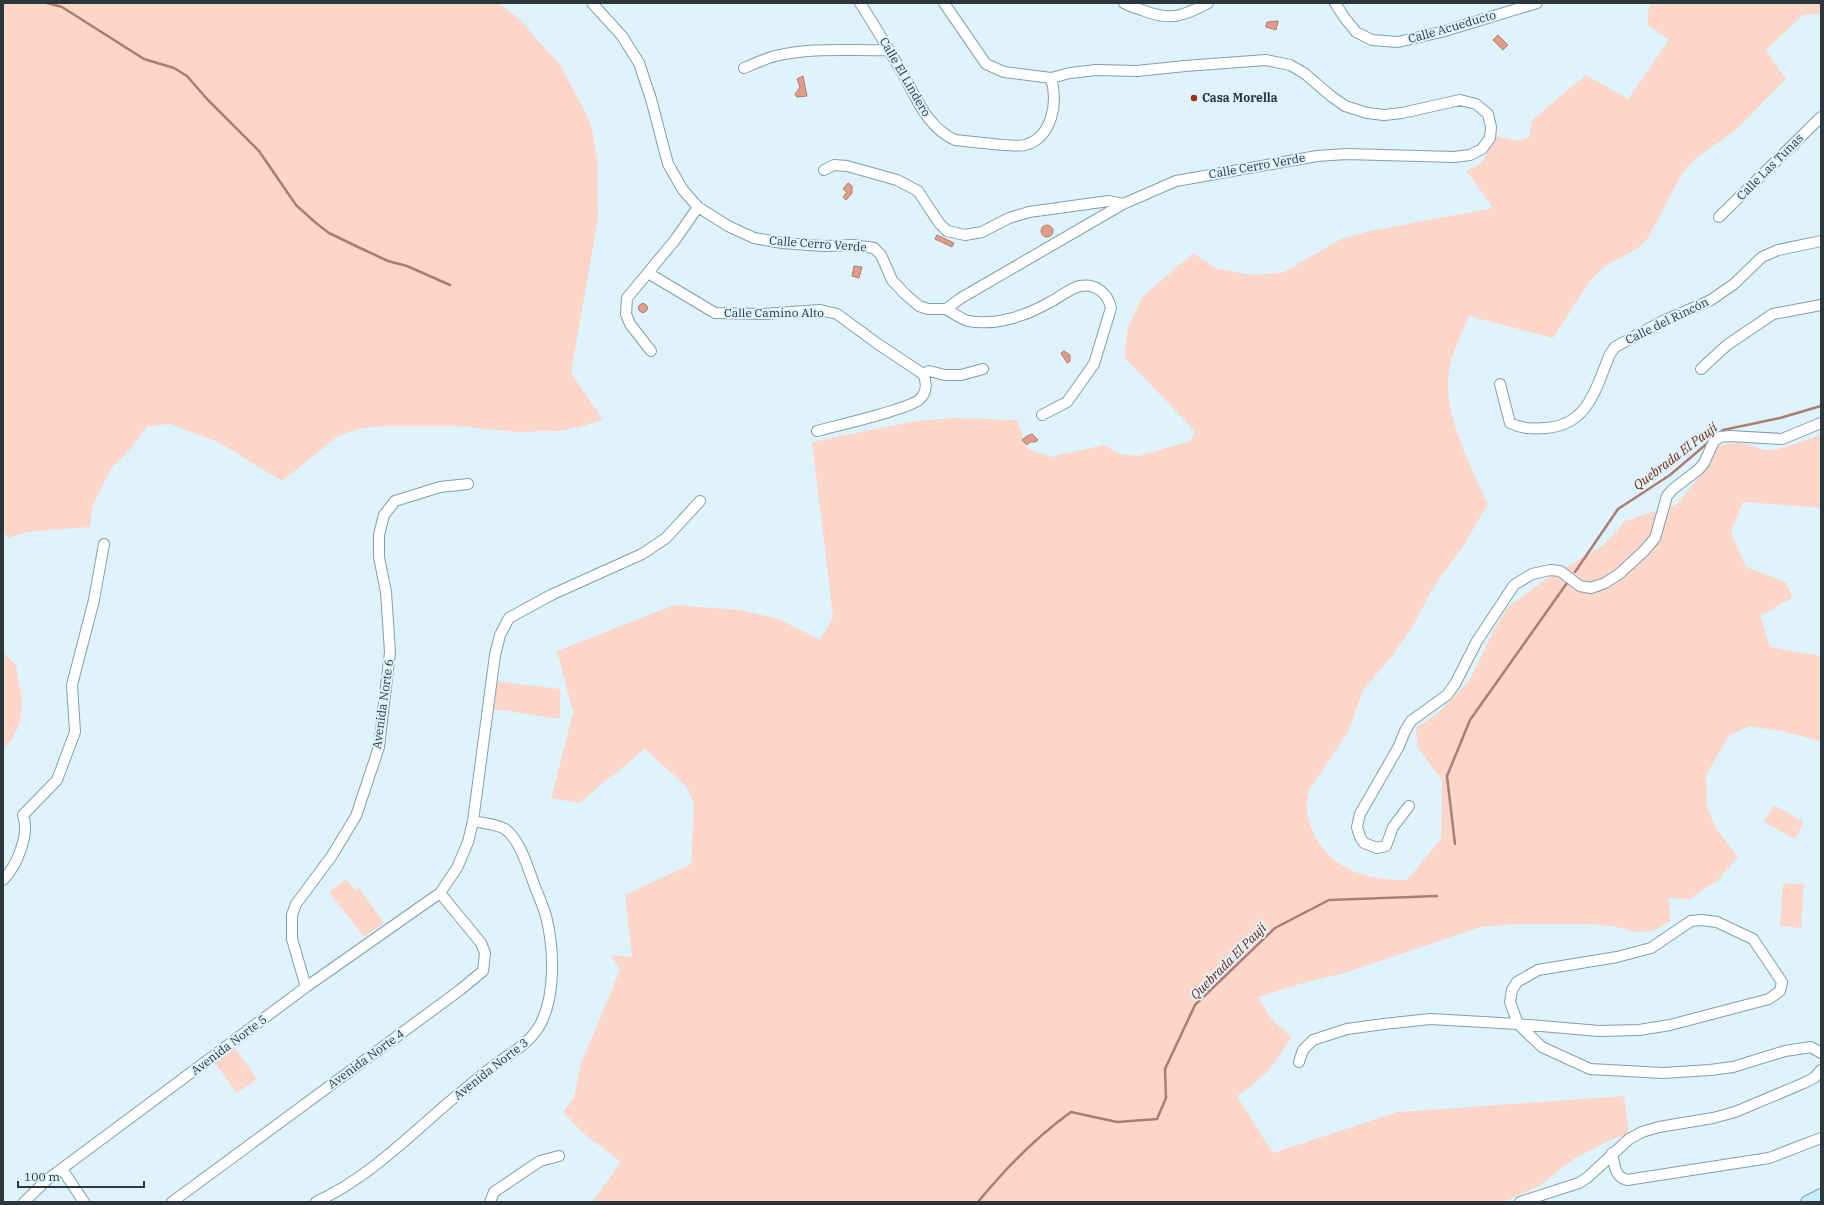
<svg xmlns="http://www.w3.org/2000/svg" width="1824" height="1205" font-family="'IBM Plex Serif',serif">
  <rect width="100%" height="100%" fill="#def3fc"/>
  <path fill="#fdd6ca" d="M3 3H499L520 20 561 66 588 117 592 129 597 157 598 219 571 373 603 420 583 426 559 431 515 432 457 426H386L358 429 338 436 282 481 218 442 170 424 147 426 130 450 112 467 93 505 90 527 27 532 8 538 3 531Z
    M1651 3H1821V14L1803 15 1766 50 1786 79 1737 129 1695 159 1683 172 1648 238 1638 248 1604 267 1590 281 1553 338 1469 316C1461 336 1449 358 1448 380 1446 418 1472 470 1488 504L1465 543 1433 588 1413 626 1392 656 1363 690 1348 732 1309 790C1305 806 1307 820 1314 834 1332 871 1369 880 1407 880L1441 839 1442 780 1417 747 1416 728 1437 714 1469 681 1493 632 1508 607 1546 579 1604 545 1625 521 1677 504 1708 466 1717 446 1737 442 1765 450H1776L1821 435V508L1743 502 1731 533 1746 567 1787 583 1792 598 1760 616 1770 647 1821 656V741L1785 732 1749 726 1729 736 1706 775 1707 807 1716 828 1738 857 1718 880 1690 899 1669 898 1670 921 1653 931 1636 932 1612 926 1589 924H1516L1481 927 1341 974 1310 981 1258 997 1271 1019 1291 1037C1274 1067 1265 1077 1237 1096L1273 1153 1397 1112 1624 1096 1629 1134 1610 1140 1574 1159 1539 1186 1504 1202H592L621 1162 583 1133 563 1112 574 1098 580 1066 620 970 611 955 632 957 625 895 691 864 694 804 687 787 645 749 579 803 551 798 573 713 557 651 674 605 740 610 779 619 820 640 833 617 812 442 914 421 953 418 1017 420 1027 448 1050 457 1104 445 1120 454 1139 456 1190 441 1194 435V430L1124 357 1128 327 1143 296 1193 253 1216 268 1252 275 1284 272 1341 239 1370 231 1493 208 1466 170C1487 165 1487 153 1493 135L1518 141 1529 138 1532 120 1586 75 1628 99 1669 40 1648 25V12Z
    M3 652 16 665 22 700 20 723 13 738 3 751Z
    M495 681 560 689V719L492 709Z
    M1774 805 1804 822 1795 839 1764 822Z
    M346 879 355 891 359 888 384 923 364 937 329 892Z
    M1783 883 1804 884 1801 928 1780 926Z
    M235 1048 257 1079 237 1093 215 1063Z"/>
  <path fill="#e39c87" stroke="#ac7e71" d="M1278 21 1276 30 1266 27 1267 22Z
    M1498 35 1508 45 1503 50 1493 40Z
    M803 76 807 96 797 97 795 94 800 87 797 79Z
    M848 183 852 186V193L846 200 843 197 847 192 843 189Z
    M1041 231a6 6 0 1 1 12 0a6 6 0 1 1-12 0Z
    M937 235 954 243 952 247 935 239Z
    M854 266 862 267 859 278 852 276Z
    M638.5 308a4.5 4.5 0 1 1 9 0a4.5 4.5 0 1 1-9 0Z
    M1064 351 1070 355V361L1067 363 1061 353Z
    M1032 434 1038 440 1035 442H1030L1027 445 1022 440 1027 436Z"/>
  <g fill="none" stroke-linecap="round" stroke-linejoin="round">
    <path stroke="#ac7e71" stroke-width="2.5" d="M47 3 62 7 144 59 174 68 187 76 207 99 259 151 296 205 316 223 329 233 360 248 388 261 407 266 450 285
      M1719 434 1723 430 1780 418 1821 406
      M1575 572 1618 509 1670 475 1710 441
      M1455 844 1447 776 1470 720 1567 583
      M978 1202C1005 1169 1036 1137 1071 1112L1117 1122 1157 1119 1166 1098 1165 1069 1195 1005 1275 928 1329 900 1437 896"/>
    <defs>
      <path id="minor" d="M592 3 622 36 639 63 651 99 668 164 683 190 698 207 728 226 754 238 782 243 823 246 853 245 874 248 881 255 892 280 905 294 919 306 928 309H946L961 298 1123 204 1176 181 1317 156 1346 154 1454 157 1470 155 1482 149 1490 138 1491 127 1488 114 1476 104 1460 100 1402 113 1384 115 1367 113 1345 106 1331 96 1304 73 1290 65 1266 60 1185 66 1137 71 1096 70 1070 73 1051 78 1004 72 986 64 944 3
        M860 3C875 26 889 50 903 74 917 99 927 127 955 140 967 141 1017 148 1025 145 1053 137 1058 102 1051 78
        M1124 3C1129 6 1136 8 1142 10 1169 21 1182 17 1208 3
        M1335 3 1344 17 1356 32 1372 40 1398 42 1445 31 1537 3
        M744 68C754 64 764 59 775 56 812 47 851 51 888 50
        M824 170 834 165 847 166 897 180 918 191 939 223 947 231 965 235 982 232 1009 218 1029 212 1109 201 1123 204
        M1719 217 1821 117
        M650 271 653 276 715 313 763 314 820 310 837 314 878 344 923 374C927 382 927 392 920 399 910 409 835 426 817 431
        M946 309C953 313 961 319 968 321 996 326 1026 316 1050 302 1059 298 1070 288 1080 286 1095 283 1108 293 1111 308L1094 364 1067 402 1042 415
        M651 351 630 324 626 314 627 298 675 240 698 207
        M1701 369 1727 345 1773 314 1821 305
        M923 374 929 371 945 375H961L983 369
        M1500 384 1510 423C1522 429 1533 429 1546 428 1589 425 1596 387 1610 354L1615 347 1663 321 1711 300 1734 284 1762 257 1778 250 1821 241
        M1409 806 1393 827 1386 846 1377 848 1364 843 1360 837 1357 827 1360 814 1399 746 1405 731 1411 721 1447 695 1455 684 1477 641 1514 585 1532 574 1550 570 1560 571 1580 586 1591 588 1605 583 1619 574 1644 551 1655 538 1667 496 1673 489 1698 470 1704 463 1714 441 1720 437 1730 436 1782 439 1821 423
        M473 821 495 655 500 635 509 618 551 595 642 554 666 538 700 501
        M3 880C17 866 30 834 23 815L57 780 75 732 72 685 94 600 104 544
        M306 987 292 939V915L296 904 331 857 356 816 379 747 390 652 386 592 379 557V535L384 515 395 501 440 487 468 484
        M1299 1062 1303 1050 1313 1040 1347 1029 1384 1024 1430 1019 1518 1024 1599 1031 1639 1030 1670 1025 1769 999 1780 991 1782 982 1753 939 1717 922 1702 920 1691 921 1651 948 1617 957 1538 970 1517 982 1512 990 1510 1002 1518 1024 1542 1047 1590 1069 1663 1073 1710 1070 1733 1067 1785 1051 1811 1047 1821 1053
        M1612 1153C1615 1166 1614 1176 1627 1180L1769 1158 1821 1138
        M62 1169 84 1202
        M24 1202 48 1179 306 987 440 893 457 868 468 842 473 821C483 823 496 824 505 829 520 839 529 871 535 887 539 897 543 906 546 916 554 948 556 995 540 1025 530 1042 515 1051 500 1061 485 1072 470 1085 455 1097 411 1134 369 1178 316 1202
        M172 1202 460 990 483 971 485 953 481 943 440 893
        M490 1202 494 1192 540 1161 559 1156
        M1520 1202 1579 1183 1588 1177 1629 1139 1642 1132 1659 1127 1713 1118 1735 1112 1804 1083 1814 1078 1821 1070"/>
      <path id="major" d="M1807 1202 1821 1195"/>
    </defs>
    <use href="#minor" stroke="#7fa0ae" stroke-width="12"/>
    <use href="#major" stroke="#74a7bb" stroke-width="14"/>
    <use href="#minor" stroke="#fff" stroke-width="10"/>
    <use href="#major" stroke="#c4eeff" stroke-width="12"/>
  </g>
  <circle fill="#98310c" stroke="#def3fc" stroke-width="1.5" cx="1194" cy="98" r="4"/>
  <g text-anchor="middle" stroke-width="4" stroke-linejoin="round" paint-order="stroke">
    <g font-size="12" fill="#2a383d" stroke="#def3fc">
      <text transform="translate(1452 27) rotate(-16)" y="4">Calle Acueducto</text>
      <text transform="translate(905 77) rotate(60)" y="4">Calle El Lindero</text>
      <text transform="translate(1257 166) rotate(-10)" y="4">Calle Cerro Verde</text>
      <text transform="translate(1770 167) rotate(-45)" y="4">Calle Las Tunas</text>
      <text transform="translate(818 244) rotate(4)" y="4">Calle Cerro Verde</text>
      <text x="774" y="317">Calle Camino Alto</text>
      <text transform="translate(1667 321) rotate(-26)" y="4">Calle del Rincón</text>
      <text transform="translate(383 704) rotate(-82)" y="4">Avenida Norte 6</text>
      <text transform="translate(229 1045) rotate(-37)" y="4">Avenida Norte 5</text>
      <text transform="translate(366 1059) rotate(-36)" y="4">Avenida Norte 4</text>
      <text transform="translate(491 1069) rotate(-38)" y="4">Avenida Norte 3</text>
    </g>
    <g font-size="12" font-weight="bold" fill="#2a383d" stroke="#def3fc" text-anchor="start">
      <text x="1202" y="102">Casa Morella</text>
    </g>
    <g font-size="13" font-style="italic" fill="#7a270b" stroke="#def3fc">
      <text transform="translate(1675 456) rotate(-37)" y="5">Quebrada El Paují</text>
      <text transform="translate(1228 961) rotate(-45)" y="5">Quebrada El Paují</text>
    </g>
  </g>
  <rect width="1824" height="1205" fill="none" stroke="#2a383d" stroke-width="8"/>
  <path d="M18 1181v6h126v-6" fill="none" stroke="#2a383d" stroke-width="2"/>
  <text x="24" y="1181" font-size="12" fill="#2a383d" stroke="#def3fc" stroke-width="3" paint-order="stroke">100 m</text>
</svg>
